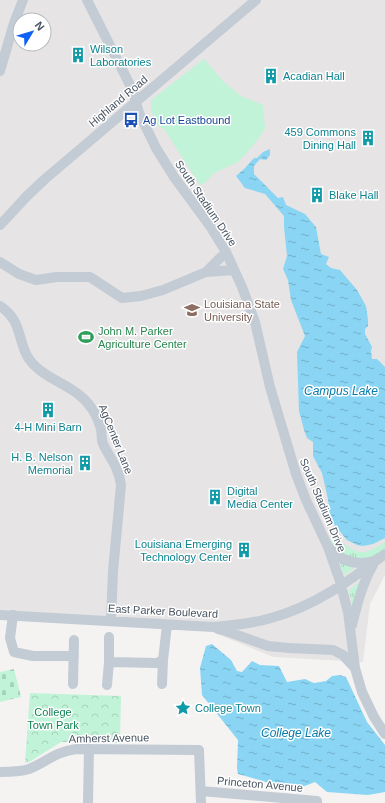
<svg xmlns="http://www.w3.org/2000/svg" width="385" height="803" font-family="Helvetica,sans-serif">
  <defs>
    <pattern id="grass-tufts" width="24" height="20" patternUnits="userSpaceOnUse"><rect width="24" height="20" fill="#c0f3d7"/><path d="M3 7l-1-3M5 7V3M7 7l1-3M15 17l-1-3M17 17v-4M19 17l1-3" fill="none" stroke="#a6d2bb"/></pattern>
    <pattern id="cemetery-stones" width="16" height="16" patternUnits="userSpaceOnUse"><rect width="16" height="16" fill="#c0f3d7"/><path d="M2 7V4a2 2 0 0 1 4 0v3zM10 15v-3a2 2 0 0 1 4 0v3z" fill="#a6d2bb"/></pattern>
    <pattern id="park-crowns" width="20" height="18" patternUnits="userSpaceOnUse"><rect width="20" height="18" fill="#c0f3d7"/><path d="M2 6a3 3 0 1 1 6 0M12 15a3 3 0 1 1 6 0" fill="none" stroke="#a6d2bb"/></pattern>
    <pattern id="water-ripples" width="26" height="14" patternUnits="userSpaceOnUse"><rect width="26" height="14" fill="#8ad5f3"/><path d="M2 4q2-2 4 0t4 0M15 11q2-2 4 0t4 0" fill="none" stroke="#73afc8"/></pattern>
  </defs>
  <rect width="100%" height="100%" fill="#f5f3f2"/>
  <path fill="#e6e4e4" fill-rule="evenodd" d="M0 0H385V575L370 604 363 662 273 657 205 629 0 616ZM20 20H44V44H20Z"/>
  <path fill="url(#grass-tufts)" d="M328 539C342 537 351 554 364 552 371 551 379 546 385 542V549L373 558 359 561 338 553Z
    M339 560 357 566 344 575Z
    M361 581 353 608 349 590Z"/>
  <path fill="url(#cemetery-stones)" d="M14 669 21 697 0 702V672Z"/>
  <path fill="url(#park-crowns)" d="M30 693 121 696 120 743 61 742 31 761 25 763Z"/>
  <path fill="#c0f3d7" d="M204 59 223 81 241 96 263 105 265 129 252 147 238 162 214 173 206 182 200 185 164 129 158 126 151 110V100Z"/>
  <path fill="url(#water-ripples)" d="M270 149V155L266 160 260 159 254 166V174L278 198 283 197 286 205 305 214 316 227 321 254 329 257 326 264 331 268 340 270 357 290 366 306 368 320V326L365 329V334L372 347 371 351 372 359H377L385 367V538L373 544 363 546 357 545 347 540 333 523 330 518 328 499 322 473 313 456V442L307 438 304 430 299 411 297 352 305 336 291 300 288 280 283 269 287 256 284 227V216L265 194 245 188 236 176 245 168 254 158H257L263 152Z
    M212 644 231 660 237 671 242 672 252 661 260 665 279 666 287 682 305 679 314 683 326 681 332 676 340 675 346 677 367 722 385 745V792L368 795 327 792 315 782 297 789 290 785 278 787 263 781 238 774 237 768 238 740 202 695 200 668 206 646Z"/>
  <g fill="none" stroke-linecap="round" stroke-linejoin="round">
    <path stroke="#c3cbd4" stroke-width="10" d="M87 0 133 91 139 113 156 148 174 177 210 226 226 252 242 287 255 322 270 387 296 474 306 500 328 547 339 578 348 612 355 668 362 692 374 717 385 734
      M0 71 14 23 23 0
      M0 225 27 196 45 179 256 0
      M0 262 19 274 36 280 57 277H90L122 298 141 296 163 290 206 272 226 252
      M206 272 234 270
      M0 306C23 321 17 341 29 359 40 375 62 382 78 394 90 403 97 414 101 429 102 433 101 439 103 444 110 458 119 468 121 485L113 571 111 620
      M329 548C341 561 356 566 374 561
      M0 615 213 627C233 625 252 624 271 618 313 607 351 580 385 554
      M13 615 10 638 14 652 33 656H74
      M352 625C357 605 362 584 373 565
      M218 629 226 631 268 646 289 648 333 650 343 655 355 668
      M109 662 157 663 163 660
      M73 684 74 640
      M162 684 163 660 167 625
      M107 685 109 662V637
      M0 772C10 772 19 772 29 769 47 762 54 752 76 749L199 750 201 803
      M201 791 317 801V803
      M88 803 89 748"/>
  </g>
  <defs>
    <symbol id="building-bare" viewBox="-9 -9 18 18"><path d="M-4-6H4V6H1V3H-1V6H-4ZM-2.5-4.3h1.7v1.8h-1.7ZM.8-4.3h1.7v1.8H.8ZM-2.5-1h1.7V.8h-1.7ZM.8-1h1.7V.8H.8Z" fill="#0f9aa8" stroke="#fff" stroke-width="2.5" paint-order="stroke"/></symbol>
    <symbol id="bus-bare" viewBox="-9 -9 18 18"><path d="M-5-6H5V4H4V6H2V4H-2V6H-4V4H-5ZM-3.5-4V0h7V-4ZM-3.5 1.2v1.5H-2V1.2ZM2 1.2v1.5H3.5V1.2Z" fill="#1a4fb4" stroke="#fff" stroke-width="2.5" paint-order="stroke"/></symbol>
    <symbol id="university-bare" viewBox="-9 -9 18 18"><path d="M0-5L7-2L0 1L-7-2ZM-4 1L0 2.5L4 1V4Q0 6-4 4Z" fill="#8d6e63" stroke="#fff" stroke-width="2.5" paint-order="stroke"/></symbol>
    <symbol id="stadium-bare" viewBox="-9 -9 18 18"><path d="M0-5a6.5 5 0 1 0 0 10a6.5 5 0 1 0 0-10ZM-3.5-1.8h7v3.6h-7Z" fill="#2e9e5b" stroke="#fff" stroke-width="2.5" paint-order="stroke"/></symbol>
    <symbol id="sight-bare" viewBox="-9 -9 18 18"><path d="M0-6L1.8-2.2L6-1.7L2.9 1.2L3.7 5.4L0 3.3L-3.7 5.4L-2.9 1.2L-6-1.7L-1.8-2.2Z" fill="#0f9aa8" stroke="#fff" stroke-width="2.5" paint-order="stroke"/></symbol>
  </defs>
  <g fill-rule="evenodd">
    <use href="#building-bare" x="67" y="44" width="22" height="22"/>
    <use href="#building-bare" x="260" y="65" width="22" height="22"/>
    <use href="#bus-bare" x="120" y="109" width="22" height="22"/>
    <use href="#building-bare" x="357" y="127" width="22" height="22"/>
    <use href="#building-bare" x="306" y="184" width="22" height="22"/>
    <use href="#university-bare" x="181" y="299" width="22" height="22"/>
    <use href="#stadium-bare" x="75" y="326" width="22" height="22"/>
    <use href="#building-bare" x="37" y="399" width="22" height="22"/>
    <use href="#building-bare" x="74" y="452" width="22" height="22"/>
    <use href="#building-bare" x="204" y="486" width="22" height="22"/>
    <use href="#building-bare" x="233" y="539" width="22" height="22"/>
    <use href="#sight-bare" x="172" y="697" width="22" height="22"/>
  </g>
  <g text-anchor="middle" stroke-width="3" stroke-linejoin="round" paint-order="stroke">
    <g font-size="11" fill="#0d838f" stroke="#fff" text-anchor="start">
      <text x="90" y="53">Wilson<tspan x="90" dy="13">Laboratories</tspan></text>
      <text x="283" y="80">Acadian Hall</text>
      <text x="356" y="136" text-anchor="end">459 Commons<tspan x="356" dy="13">Dining Hall</tspan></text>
      <text x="329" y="199">Blake Hall</text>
      <text x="48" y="431" text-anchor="middle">4-H Mini Barn</text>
      <text x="73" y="461" text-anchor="end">H. B. Nelson<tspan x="73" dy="13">Memorial</tspan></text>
      <text x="227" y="495">Digital<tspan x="227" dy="13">Media Center</tspan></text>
      <text x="232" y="548" text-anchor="end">Louisiana Emerging<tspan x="232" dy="13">Technology Center</tspan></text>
      <text x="195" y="712">College Town</text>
    </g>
    <g font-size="11" fill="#485462" stroke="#fff">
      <text transform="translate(118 101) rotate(-40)" y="4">Highland Road</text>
      <text transform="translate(206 203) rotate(56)" y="4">South Stadium Drive</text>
      <text transform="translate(116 439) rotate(68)" y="4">AgCenter Lane</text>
      <text transform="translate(323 505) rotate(67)" y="4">South Stadium Drive</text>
      <text transform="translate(163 611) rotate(3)" y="4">East Parker Boulevard</text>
      <text transform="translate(109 738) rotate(-1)" y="4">Amherst Avenue</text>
      <text transform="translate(260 784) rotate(5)" y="4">Princeton Avenue</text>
    </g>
    <g font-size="11" fill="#164399" stroke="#fff" text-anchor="start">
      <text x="143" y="124">Ag Lot Eastbound</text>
    </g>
    <g font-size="11" fill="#785e54" stroke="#fff" text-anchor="start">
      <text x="204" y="308">Louisiana State<tspan x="204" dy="13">University</tspan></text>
    </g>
    <g font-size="11" fill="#27864d" stroke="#fff" text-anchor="start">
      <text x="98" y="335">John M. Parker<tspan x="98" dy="13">Agriculture Center</tspan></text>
    </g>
    <g font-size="11" fill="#118554" stroke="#fff">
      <text x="53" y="716">College<tspan x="53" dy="13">Town Park</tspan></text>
    </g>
    <g font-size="12" font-style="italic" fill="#047baa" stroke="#fff">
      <text x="341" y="395">Campus Lake</text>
      <text x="296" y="737">College Lake</text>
    </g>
  </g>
  <g transform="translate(32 32) rotate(52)"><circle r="19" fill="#ffffff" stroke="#b6bbc0"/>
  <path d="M0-3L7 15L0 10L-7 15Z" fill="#0f62f3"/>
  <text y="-6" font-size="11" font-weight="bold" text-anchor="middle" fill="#485462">N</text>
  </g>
</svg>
